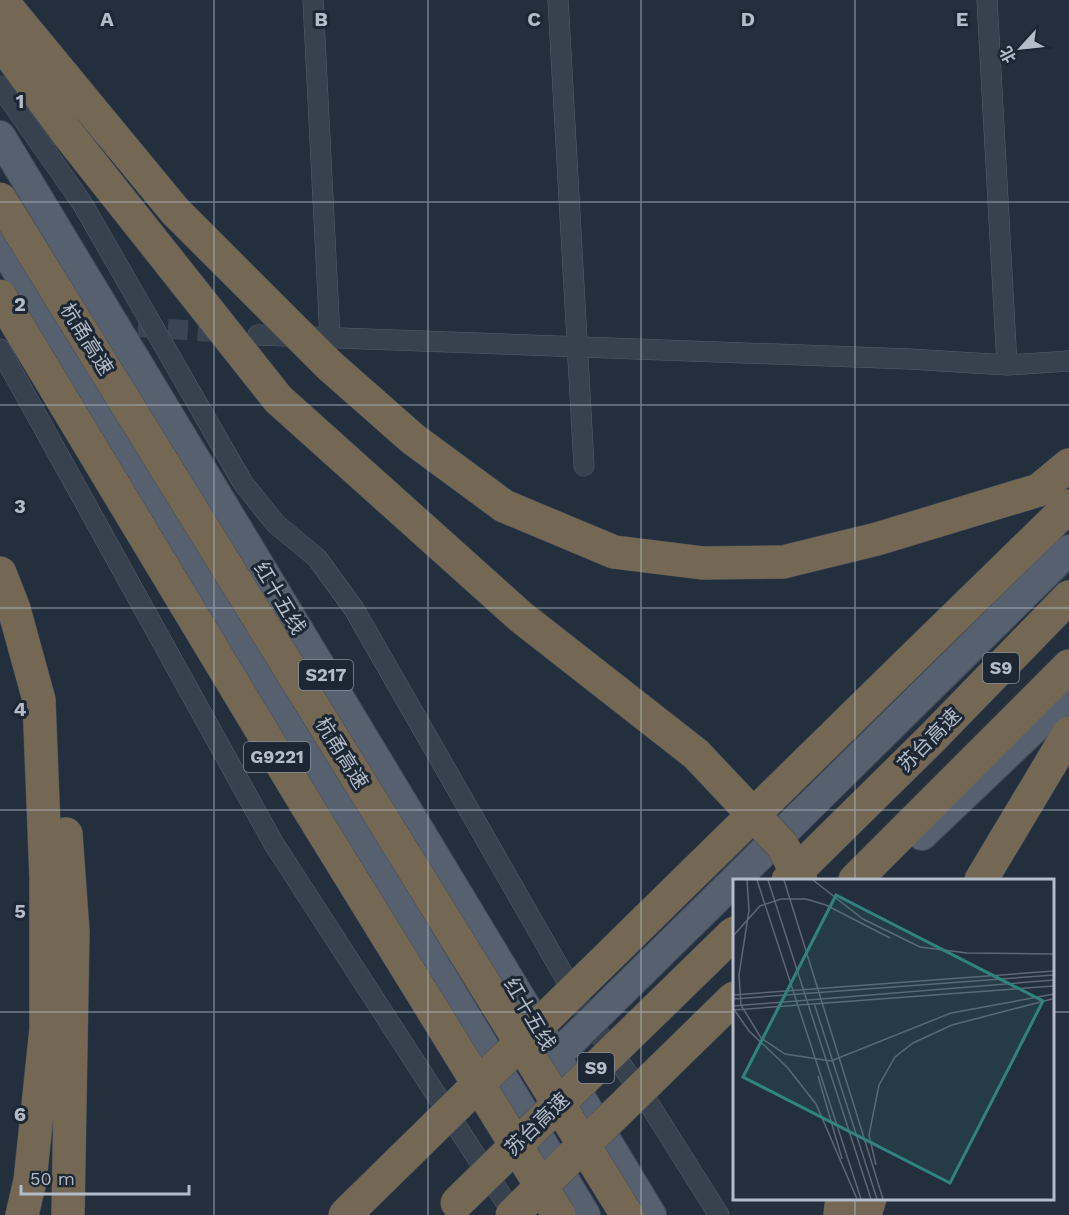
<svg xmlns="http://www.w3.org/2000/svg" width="1069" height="1215" font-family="'Work Sans','Noto Sans SC',sans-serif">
  <rect width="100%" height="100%" fill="#242f3e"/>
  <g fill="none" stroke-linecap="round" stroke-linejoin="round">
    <path stroke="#3a4453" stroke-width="20" stroke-dasharray="20 10" stroke-linecap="butt" d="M108 325 229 333"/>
    <defs>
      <path id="minor" d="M313 0 330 338
        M558 0 584 466
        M987 0 1007 365
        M0 86 82 203 243 483 276 524 317 558 354 609 591 1023 646 1099 719 1215
        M258 335 909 359 1007 365 1069 361
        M0 349 274 844 514 1215"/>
      <path id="primary" d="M0 136 651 1215
        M0 242 585 1215
        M922 835 1069 695
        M735 880 1069 550
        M542 1070 734 881"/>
      <path id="motorway" d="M783 562 877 539 1039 490 1069 465
        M0 573 14 609 39 700 46 879V1029L30 1181 22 1215
        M907 664 1069 506
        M932 738 1069 597
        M66 834 73 932 68 1215
        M855 880 1069 666
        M981 880 1069 733
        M840 1215 842 1198
        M865 1215 870 1198"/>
    </defs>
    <use href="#minor" stroke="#565f6c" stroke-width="21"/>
    <use href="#primary" stroke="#414a57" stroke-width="32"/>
    <use href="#motorway" stroke="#434c59" stroke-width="34"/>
    <use href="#minor" stroke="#38414e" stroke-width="20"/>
    <use href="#primary" stroke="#56606e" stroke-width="30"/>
    <use href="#motorway" stroke="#746855" stroke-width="33"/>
    <defs>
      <path id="motorway-bridge" d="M1 0 175 211 329 365 413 439 504 506 614 552 703 563 783 562
        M0 41 68 134 278 399 521 617 696 754 782 845 801 880
        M0 199 627 1215
        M0 296 310 811 559 1215
        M788 880 932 738
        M457 1203 734 933
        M345 1215 907 664
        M512 1215 734 998"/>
    </defs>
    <use href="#motorway-bridge" stroke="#434c59" stroke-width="34" stroke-linecap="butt"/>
    <use href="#motorway-bridge" stroke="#746855" stroke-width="33"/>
  </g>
  <path fill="none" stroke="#b4bcc9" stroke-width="1.5" stroke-opacity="0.55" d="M214 0V1215M428 0V1215M641 0V1215M855 0V880M0 202H1069M0 405H1069M0 608H1069M0 810H1069M0 1012H734M1052 1012H1069M855 1198V1215"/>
  <g text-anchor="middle" stroke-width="6" stroke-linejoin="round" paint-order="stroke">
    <g fill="#1d2633" stroke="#878f9c" stroke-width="1.5">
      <rect x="983" y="653" width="36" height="30" rx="4.5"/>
      <rect x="299" y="660" width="54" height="30" rx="4.5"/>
      <rect x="244" y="742" width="66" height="30" rx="4.5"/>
      <rect x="578" y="1053" width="36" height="30" rx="4.5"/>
    </g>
    <g font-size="18" font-weight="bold" fill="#b4bcc9">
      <text x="1001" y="674">S9</text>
      <text x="326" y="681">S217</text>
      <text x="277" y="763">G9221</text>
      <text x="596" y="1074">S9</text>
    </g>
    <g font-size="20" fill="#b4bcc9" stroke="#1d2633">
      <text transform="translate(87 339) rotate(58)" y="7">杭甬高速</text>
      <text transform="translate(280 598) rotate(59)" y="7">红十五线</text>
      <text transform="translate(929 740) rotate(-45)" y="7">苏台高速</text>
      <text transform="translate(342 753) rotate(58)" y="7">杭甬高速</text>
      <text transform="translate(530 1014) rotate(59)" y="7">红十五线</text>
      <text transform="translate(537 1124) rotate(-44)" y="7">苏台高速</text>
    </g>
  </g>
  <g transform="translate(733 879)">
    <rect width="321" height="321" fill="#242f3e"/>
    <path fill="none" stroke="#5e6776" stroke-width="1.5" d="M14 1 16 31 6 96 8 126 28 159 52 175 98 182 218 134 321 115M24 1 128 320M35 1 138 320M51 1 150 320M80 1 130 40 187 68 234 74 321 75M0 57 27 27 48 20H73L93 26 157 59M0 116 321 92M0 120 321 96M81 124 144 320M0 127 321 101M0 129 16 152 54 188 83 225 124 320M0 131 321 107M85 197 109 280M143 286 136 256 146 206 162 178 180 164 219 146 319 120"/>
    <path fill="#308480" fill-opacity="0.15" stroke="#308480" stroke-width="3" d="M103 16 310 122 217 304 10 198Z"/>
    <rect width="321" height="321" fill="none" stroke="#b4bcc9" stroke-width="3"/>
  </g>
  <g font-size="20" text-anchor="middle" font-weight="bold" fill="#b4bcc9" stroke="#1d2633" stroke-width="6" stroke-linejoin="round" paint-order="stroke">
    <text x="107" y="26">A</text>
    <text x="321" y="26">B</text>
    <text x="534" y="26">C</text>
    <text x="748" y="26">D</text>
    <text x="962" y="26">E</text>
    <text x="20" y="108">1</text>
    <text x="20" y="311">2</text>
    <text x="20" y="513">3</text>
    <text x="20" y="716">4</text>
    <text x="20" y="918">5</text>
    <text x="20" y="1121">6</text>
  </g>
  <g transform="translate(1021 48) rotate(243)" stroke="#1d2633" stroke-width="4.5" paint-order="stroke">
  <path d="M0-4.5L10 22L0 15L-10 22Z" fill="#b4bcc9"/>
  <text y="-9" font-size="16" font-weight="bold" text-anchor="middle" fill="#b4bcc9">北</text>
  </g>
  <path d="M21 1185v9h168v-9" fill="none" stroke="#b4bcc9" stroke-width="3"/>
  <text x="30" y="1185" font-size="18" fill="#b4bcc9" stroke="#1d2633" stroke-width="4.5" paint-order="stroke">50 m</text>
</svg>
